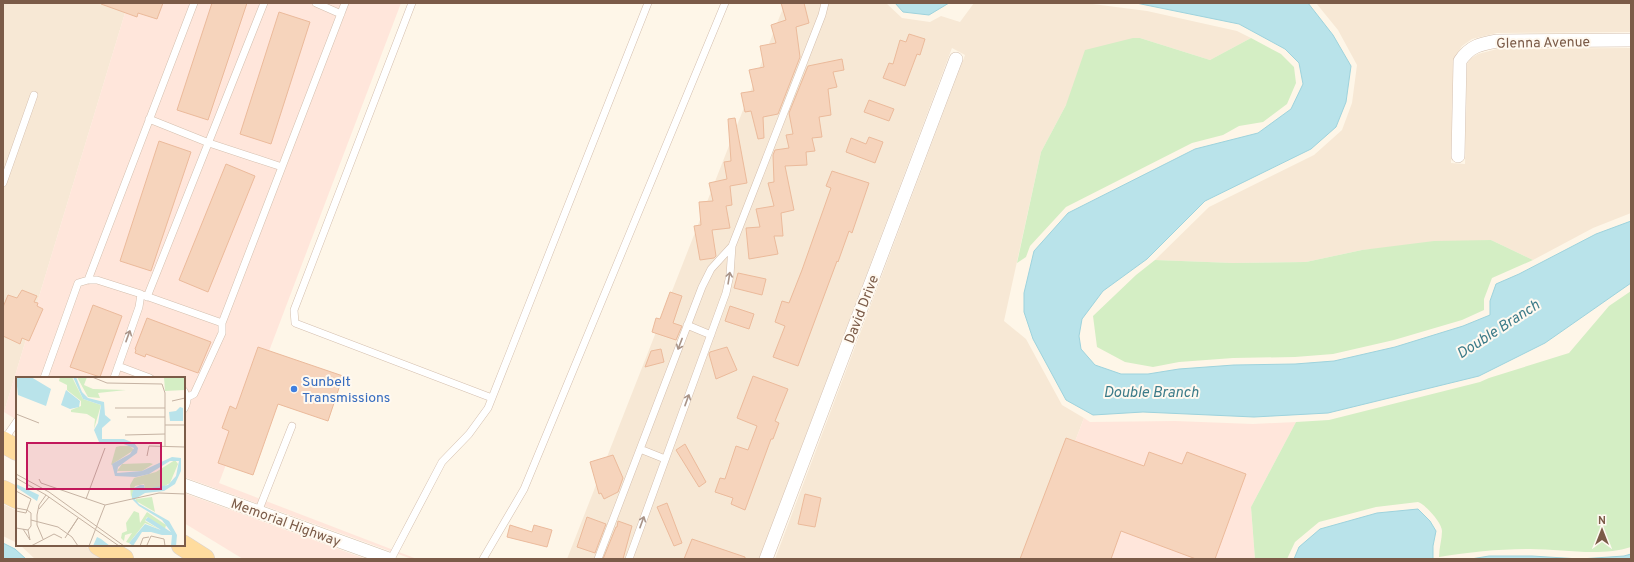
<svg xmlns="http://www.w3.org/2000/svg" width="1634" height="562" font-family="Overpass,sans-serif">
  <rect width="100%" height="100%" fill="#fef6e8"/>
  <path fill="#f7e8d5" d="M3 3H128L4 412H3Z
    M785 3H886L902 18 930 22 941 16 960 22 974 3H1085L1147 11 1237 31 1251 38 1210 60 1140 38 1066 105 1041 152 1004 321 1026 339 1062 405 1084 418 1030 559H775L965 55 952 48 759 559H567Z
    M1316 3H1631V32L1497 33 1472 39 1462 46 1453 61 1451 163 1465 164 1467 64 1470 59 1478 54 1497 49 1631 48V213L1593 228 1533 260 1491 240 1362 250 1306 262 1233 263 1155 260 1209 207 1314 155 1342 130 1352 103 1357 65 1338 30Z
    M3 504 17 511V543L3 536Z
    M20 545H83L108 559H35Z"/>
  <path fill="#ffe6db" d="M128 3H401L219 483 417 559H412L184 477V378H17V420L4 412Z
    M1084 418 1090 422 1175 421 1253 424 1296 422 1251 507 1255 559H1030Z
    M184 493 366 559H243L184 523Z"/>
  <path fill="#d4eec4" d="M1133 38H1140L1210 60 1251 38 1281 54 1294 67 1296 83 1287 104 1263 122 1239 126 1223 135 1192 143 1066 207 1030 246 1026 257 1017 263 1041 152 1066 105 1085 50Z
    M1491 240 1533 260 1492 278 1484 299V310L1462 320 1394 340 1333 354 1295 357 1233 358 1179 362 1153 367 1125 362 1097 347 1093 316 1136 275 1155 260 1233 263 1306 262 1362 250 1434 241Z
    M1631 291V547C1600 557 1563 549 1530 549 1499 549 1470 552 1439 557 1439 548 1442 539 1442 531 1442 523 1425 504 1418 502L1376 507 1319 522 1295 542 1287 559H1255L1251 507 1296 422 1329 420 1480 382 1489 378 1569 353 1609 306Z"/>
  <path fill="#b9e3ea" stroke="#9ed3dd" d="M895 3H949L929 15 903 12Z
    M1136 3H1308L1333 35 1351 66 1346 102 1336 127 1311 149 1205 201 1147 259 1103 291 1082 319 1079 336 1081 349 1095 365 1121 374H1148L1179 369 1234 365 1295 364 1334 361 1395 347 1463 326 1490 315V301L1496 284 1519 274 1596 234 1631 221V283L1545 343 1479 376 1328 413 1254 417 1143 412 1093 415 1066 400 1033 339 1024 312V293L1034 251 1068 213 1195 149 1258 133 1291 109 1303 84 1299 63 1285 49 1239 24Z
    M1418 509 1430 521 1436 531 1433 546V559H1294L1299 547 1320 529 1377 513Z
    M3 543 15 549 26 559H3Z
    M1631 554V559H1471L1489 556H1532L1580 559 1624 556Z"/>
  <path fill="#f6d4bc" stroke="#ebba9b" d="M101 3H163L157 19 138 13 137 17 101 4Z
    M212 3H247L208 120 177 110Z
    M781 3H804L809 23 796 27 800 57 778 114 763 117 764 138 758 139 751 111 745 112 741 93 754 91 749 70 764 67 760 46 776 43 771 25 786 20Z
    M279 12 310 22 271 144 240 134Z
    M909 34 925 39 920 55 917 54 905 86 883 78 889 63 893 64 900 40 906 42Z
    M842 59 844 70 833 72 837 87 828 89 831 115 819 117 822 137 812 138 815 151 806 152 807 165 785 166 794 210 781 213 783 236H774L778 254 749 259 746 228 760 227 756 209 774 206 768 183 774 182 773 155 775 150 789 148 786 135 793 134 789 113 808 66Z
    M869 100 894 109 889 121 864 112Z
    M735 118 747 183 730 186 732 205 726 206 730 228 712 230 716 256 714 258 700 260 694 226 701 225 699 202 713 201 709 183 727 179 724 162 731 161 728 119Z
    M869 137 883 142 875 163 846 152 851 138 866 144Z
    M159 141 191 152 151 271 120 261Z
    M226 164 255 176 208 292 179 280Z
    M832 171 869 183 852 233 849 231 838 262 837 261 798 366 773 357 785 326 775 322 782 301 789 303 802 270 831 188 826 186Z
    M738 273 766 279 762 295 734 288Z
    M22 290 37 296 34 302 38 303 37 306 43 309 29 341 22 338 20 344 3 336V307L8 295 17 298Z
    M670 292 682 296 673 323 682 326 676 340 652 332 656 318 660 319Z
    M93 305 122 316 100 377 70 367Z
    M730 306 754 314 749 329 725 321Z
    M147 318 211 342 198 373 146 354 145 357 135 353 136 350 135 349Z
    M258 347 343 376 328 421 278 404 253 475 218 463 229 431 222 428 230 406 236 409Z
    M727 347 737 370 716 379 709 354 710 352Z
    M661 349 664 362 645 367 651 351Z
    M753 376 788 389 775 421 779 423 773 439H771L745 510 731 504 733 498 715 492 720 478 725 479 736 446 748 450 757 426 737 418Z
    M1066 438 1144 466 1149 452 1182 464 1187 452 1246 474 1215 559H1196L1121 531 1111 559H1020Z
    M685 444 706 482 699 487 676 450Z
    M613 455 623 478 618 492 604 499 601 493 599 494 590 462Z
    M805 494 821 498 815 527 798 524Z
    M667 503 682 543 674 546 657 507Z
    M587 517 606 524 595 553 577 547Z
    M618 521 632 526 623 559H603L616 527H617Z
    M510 525 532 532 534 525 552 530 547 547 507 537Z
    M692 539 745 557V559H684Z"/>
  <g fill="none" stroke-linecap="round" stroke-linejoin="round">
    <defs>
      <path id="service" d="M316 3 341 14
        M412 3 294 310 295 323 492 398
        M149 119 209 143 282 167
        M3 183 34 95
        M732 246 822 15 825 3
        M88 280 194 3
        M143 295 222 323
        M147 297 264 3
        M687 325 711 335
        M118 366 150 378
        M44 378 78 283 88 280H97L141 294 139 307 114 378
        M184 391C188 398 188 401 184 409
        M188 397 194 394 222 333V323L345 3
        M4 440 17 421
        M640 449 665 459
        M258 512 292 426
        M391 559 442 462 469 434 488 408 648 3
        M483 559 524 489 725 3
        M598 559 702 287 711 269 732 246 730 275 726 293 629 559"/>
      <path id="minor" d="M1458 156 1460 61C1470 46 1480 44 1497 41L1631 40
        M184 485 389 559
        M766 559 956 59"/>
      <path id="primary" d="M3 442 17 450
        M3 491 17 498
        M99 545 123 559
        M182 545 204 559"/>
    </defs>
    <use href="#service" stroke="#d4bfae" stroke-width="8"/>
    <use href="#minor" stroke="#d4bfae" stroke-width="14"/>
    <use href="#primary" stroke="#ddd4cf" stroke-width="22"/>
    <use href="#service" stroke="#fff" stroke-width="7"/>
    <use href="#minor" stroke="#fff" stroke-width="13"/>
    <use href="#primary" stroke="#ffdc9e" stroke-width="21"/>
  </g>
  <defs><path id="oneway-shaft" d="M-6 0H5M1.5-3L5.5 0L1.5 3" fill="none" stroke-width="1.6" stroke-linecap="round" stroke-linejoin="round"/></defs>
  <g stroke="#a99488">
    <use href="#oneway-shaft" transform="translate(729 278) rotate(-81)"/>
    <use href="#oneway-shaft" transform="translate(128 336) rotate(-70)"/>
    <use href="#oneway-shaft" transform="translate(680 344) rotate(111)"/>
    <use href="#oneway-shaft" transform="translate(687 400) rotate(-70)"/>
    <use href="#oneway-shaft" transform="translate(642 522) rotate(-70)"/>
  </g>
  <circle fill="#3f7fe0" stroke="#fff9f0" stroke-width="1.5" cx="294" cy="389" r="4"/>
  <g text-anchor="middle" stroke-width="4" stroke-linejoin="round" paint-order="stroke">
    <g font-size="14" fill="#7b5b48" stroke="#fff9f0">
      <text transform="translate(1543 42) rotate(-1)" y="5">Glenna Avenue</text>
      <text transform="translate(861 309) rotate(-69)" y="5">David Drive</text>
      <text transform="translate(286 522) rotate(20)" y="5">Memorial Highway</text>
    </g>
    <g font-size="14" fill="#366cbe" stroke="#fff9f0" text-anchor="start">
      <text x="302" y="386">Sunbelt<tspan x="302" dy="16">Transmissions</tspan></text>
    </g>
    <g font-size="15" font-style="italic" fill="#3c7b89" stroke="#fff9f0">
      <text transform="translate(1498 329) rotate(-33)" y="5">Double Branch</text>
      <text x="1151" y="397">Double Branch</text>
    </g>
  </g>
  <g transform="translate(16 377)">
    <rect width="169" height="169" fill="#fef6e8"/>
    <path d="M44 0H56L67 22 85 28 78 52 79 42 71 37 55 35V33L65 29V24L51 13V8L43 4ZM61 0H71L68 8 77 12 110 13 82 16 84 21 72 20ZM148 0H169V13L149 14ZM104 69H114L118 73 95 88 100 70ZM159 83 162 87 154 106 145 111 129 112 128 107 119 109 115 121 114 108 118 101 140 95ZM134 86 137 87 126 94H101L106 87ZM136 120 139 135 120 124V122ZM118 134 123 136 124 146 131 135 150 148 149 152 131 140 129 144 143 152 129 146 113 166 110 165 116 156 109 158 108 164 105 161 106 156 111 154 110 146Z" fill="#d4eec4"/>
    <path d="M0 0H15L35 12 30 29 2 18ZM57 0H60L66 15 72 21 88 25 89 38 95 43 86 51V62H108L118 66 122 71 121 76 102 90 101 96 126 94 156 80 165 81V94L159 107 148 114 129 116 119 122 123 127 153 144 161 158 160 169H155L156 158H146L135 155H126L117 169 113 166 129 147 145 153 129 143 132 140 155 155 146 143 123 129 116 122V117L118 111 124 108H128L129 112 152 108 160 99 163 84H154L133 97 120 100 99 99 96 87 114 77 118 71 105 66 83 65 78 53 82 46 85 28 67 22ZM50 13 64 24 63 30 54 32 45 28ZM164 30 167 31V44H154L153 35 160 34ZM0 107 23 118 21 124 1 111ZM81 160 85 162 94 169H77Z" fill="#b9e3ea"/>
    <path fill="none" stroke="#c6b3a3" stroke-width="1" d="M76 0 91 6 146 7 149 16V70M156 24 169 21M99 31H149M0 37 23 46M111 40H149M149 48H169M109 58 149 57M131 79 133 69 169 70M0 97 33 115 108 169M0 101 30 118 103 169M23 102 25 106 89 128 143 116 169 117M0 114 15 122 11 133 0 131M70 122 89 71M23 132 33 120M0 134 10 136 11 133 15 136V149L12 153 14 163 7 152M15 143 42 150 56 160 62 169M0 151 12 153M49 161 62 141 52 156M27 162 21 148V138L23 128 30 118M131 168 135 159 148 162 149 169M15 169 38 157 46 161M73 169 89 128M124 169 127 161 133 160"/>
    <path fill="#c2185b" fill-opacity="0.15" stroke="#c2185b" stroke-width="2" d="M11 66H145V112H11Z"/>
    <rect width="169" height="169" fill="none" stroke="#7b5b48" stroke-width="2"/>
  </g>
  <rect width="1634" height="562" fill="none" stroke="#7b5b48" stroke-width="8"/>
  <g transform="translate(1602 530)" stroke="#fff9f0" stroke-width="3" paint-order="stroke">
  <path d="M0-3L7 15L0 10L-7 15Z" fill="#7b5b48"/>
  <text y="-6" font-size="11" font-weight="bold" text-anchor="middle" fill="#7b5b48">N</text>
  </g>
</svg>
